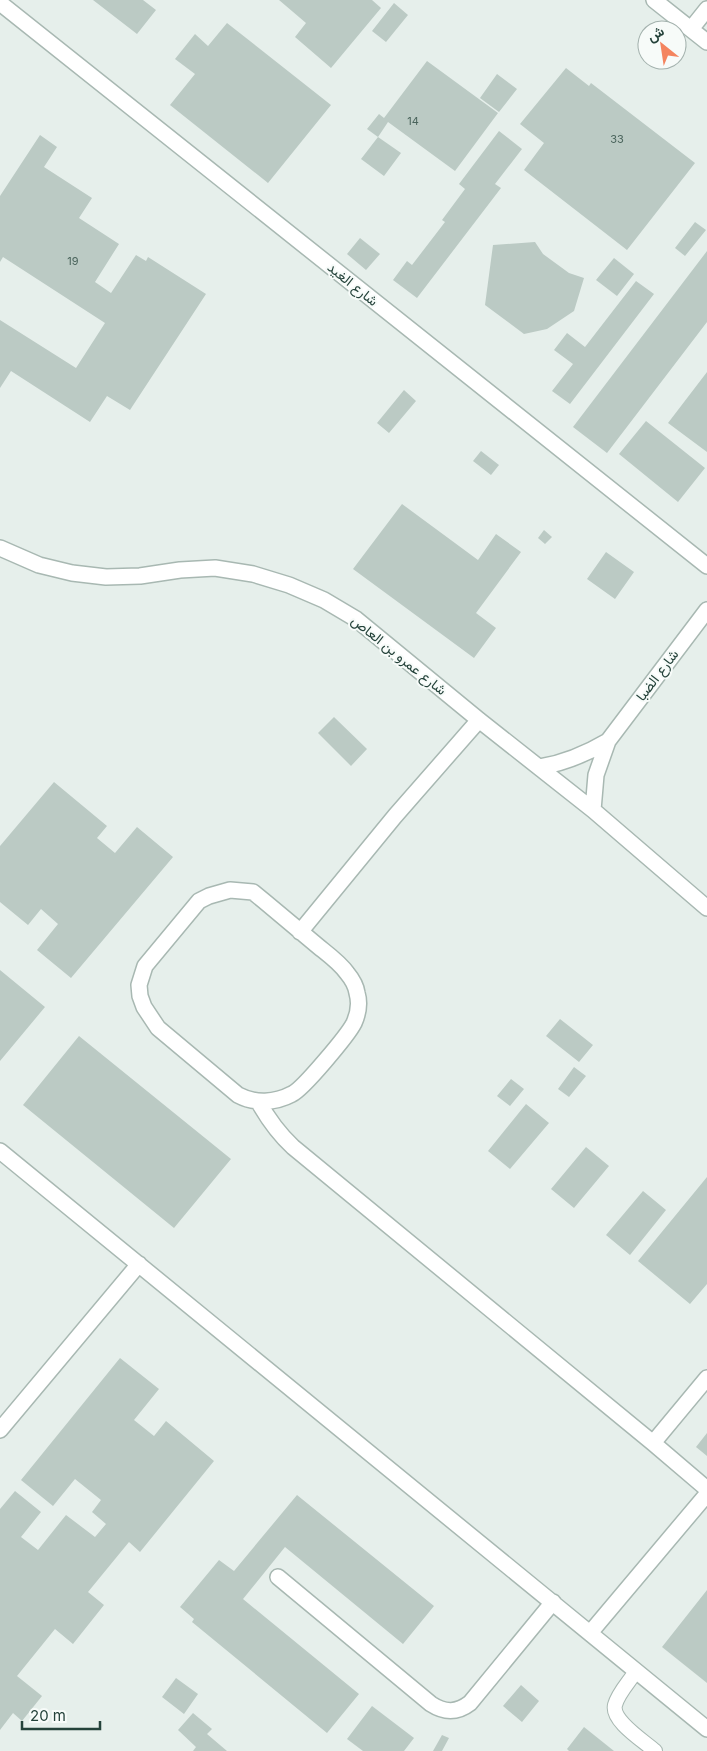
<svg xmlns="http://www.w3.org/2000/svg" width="707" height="1751" font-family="Inter,Vazirmatn,sans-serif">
  <rect width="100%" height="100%" fill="#e6efeb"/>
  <path fill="#bbcac4" d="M93 0H143L156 10 137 34Z
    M279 0H372L381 8 331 68 295 37 306 23Z
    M394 3 408 15 386 42 372 31Z
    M227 23 331 105 268 183 170 105 195 74 175 59 195 34 208 46Z
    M427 61 498 113 455 171 388 122 378 137 367 129 379 114 384 118Z
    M566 68 589 86 591 83 695 163 627 250 524 170 544 143 520 124Z
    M497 74 517 89 499 112 480 98Z
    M499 131 522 149 495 184 501 188 417 298 393 280 407 261 412 265 445 222 442 220 465 189 459 184Z
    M40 135 57 147 44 167 92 198 79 218 119 244 95 282 111 293 136 255 146 261 148 257 206 294 130 410 107 396 90 422 11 371 0 388V320L76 368 105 323 3 257 0 262V196Z
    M378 137 401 153 384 176 361 159Z
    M695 222 706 230 685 256 675 248Z
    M360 238 380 254 366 270 347 254Z
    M535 242 543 254 569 273 584 278 574 311 547 329 524 334 485 305 493 245Z
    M707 251V322L607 453 573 427Z
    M614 258 634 274 617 296 596 280Z
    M636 281 654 294 570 404 552 391 573 364 554 350 567 333 585 347Z
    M707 372V452L668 423Z
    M404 390 416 401 389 433 377 423Z
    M646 421 705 468 678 502 619 454Z
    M481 451 499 465 491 475 473 461Z
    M402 504 478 560 496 534 521 552 476 613 496 628 474 658 353 569Z
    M544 530 552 537 545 544 538 538Z
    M606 552 634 572 615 599 587 579Z
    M334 717 367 749 351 766 318 733Z
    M54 782 107 826 97 838 115 853 137 827 173 857 71 978 37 950 58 924 41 909 28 925 0 902V846Z
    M0 970 45 1007 0 1061Z
    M560 1019 593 1045 579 1062 546 1036Z
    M79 1036 231 1159 174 1228 23 1105Z
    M574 1067 586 1076 569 1097 558 1089Z
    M511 1079 524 1089 510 1106 497 1096Z
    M526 1104 549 1123 510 1169 488 1151Z
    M586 1147 609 1166 574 1208 551 1189Z
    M707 1177V1284L690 1304 638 1261Z
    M643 1191 666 1210 630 1255 606 1235Z
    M120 1358 159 1389 134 1420 154 1436 166 1421 214 1461 140 1552 129 1542 88 1592 104 1605 73 1644 55 1629 17 1676 42 1696 22 1721 13 1713 0 1730V1509L15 1491 41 1512 21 1537 38 1550 66 1515 95 1537 106 1524 92 1512 101 1500 75 1479 53 1506 21 1480Z
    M707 1433V1456L696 1447Z
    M297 1495 434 1606 403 1644 285 1547 243 1599 359 1694 327 1733 192 1622 194 1619 180 1607 219 1560 234 1571Z
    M707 1590V1683L662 1647Z
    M176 1678 198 1694 184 1714 162 1697Z
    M521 1685 539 1701 522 1722 503 1706Z
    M372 1706 414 1738 404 1751H363L347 1739Z
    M193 1713 212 1729 207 1734 227 1751H193L196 1747 178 1730Z
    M584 1727 614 1751H569L567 1749Z
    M442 1735 449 1738 442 1751H433Z"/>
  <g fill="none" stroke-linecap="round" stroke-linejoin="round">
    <defs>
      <path id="service" d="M636 1671C630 1681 618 1693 615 1705 611 1721 644 1741 655 1751"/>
      <path id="minor" d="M654 0 707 42
        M0 3 707 566
        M691 29 707 9
        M0 548 39 565 72 573 106 577 140 576 180 570 215 568 253 574 289 585 324 600 356 619 479 720 593 810 707 908
        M540 767C564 763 586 754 608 741
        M593 810 596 775 608 741 707 610
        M230 890 253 892 264 901C282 916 301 932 319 947 329 955 340 963 347 973 352 979 356 986 357 993 360 1003 358 1014 354 1023 348 1035 303 1089 292 1094 275 1103 255 1104 238 1095L158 1028 144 1007 140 996 139 985 145 966 199 901 209 896Z
        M300 932 395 816 479 720
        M258 1101C268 1119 278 1133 293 1147L653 1443 707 1489
        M0 1151 707 1729
        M0 1430 139 1264
        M653 1443 707 1378
        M278 1577 431 1704C445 1713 457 1713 470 1703L553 1602
        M590 1633 707 1494"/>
    </defs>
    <use href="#service" stroke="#a8b8b2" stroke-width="16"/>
    <use href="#minor" stroke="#a8b8b2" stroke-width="18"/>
    <use href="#service" stroke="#fff" stroke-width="14"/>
    <use href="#minor" stroke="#fff" stroke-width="15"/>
  </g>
  <g text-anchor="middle" stroke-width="4" stroke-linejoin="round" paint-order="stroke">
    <g font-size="11" fill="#4a645c">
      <text x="413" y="125">14</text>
      <text x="617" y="143">33</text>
      <text x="73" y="265">19</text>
    </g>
    <g font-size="14" fill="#24423a" stroke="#f7fbf9">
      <text transform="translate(353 284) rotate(39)" y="5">شارع الغيد</text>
      <text transform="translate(399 655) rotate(39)" y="5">شارع عمرو بن العاص</text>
      <text transform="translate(657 675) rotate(-53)" y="5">شارع الضبا</text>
    </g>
  </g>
  <g transform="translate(662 45) rotate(330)"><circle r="24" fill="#f7fbf9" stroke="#a3b1ad"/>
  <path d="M0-4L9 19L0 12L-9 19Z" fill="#f4845f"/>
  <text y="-8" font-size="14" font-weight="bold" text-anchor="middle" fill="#24423a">ش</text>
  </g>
  <path d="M22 1721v8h78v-8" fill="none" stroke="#24423a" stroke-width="2.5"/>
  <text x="30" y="1721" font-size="15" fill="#24423a" stroke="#f7fbf9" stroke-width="4" paint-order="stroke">20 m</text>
</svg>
